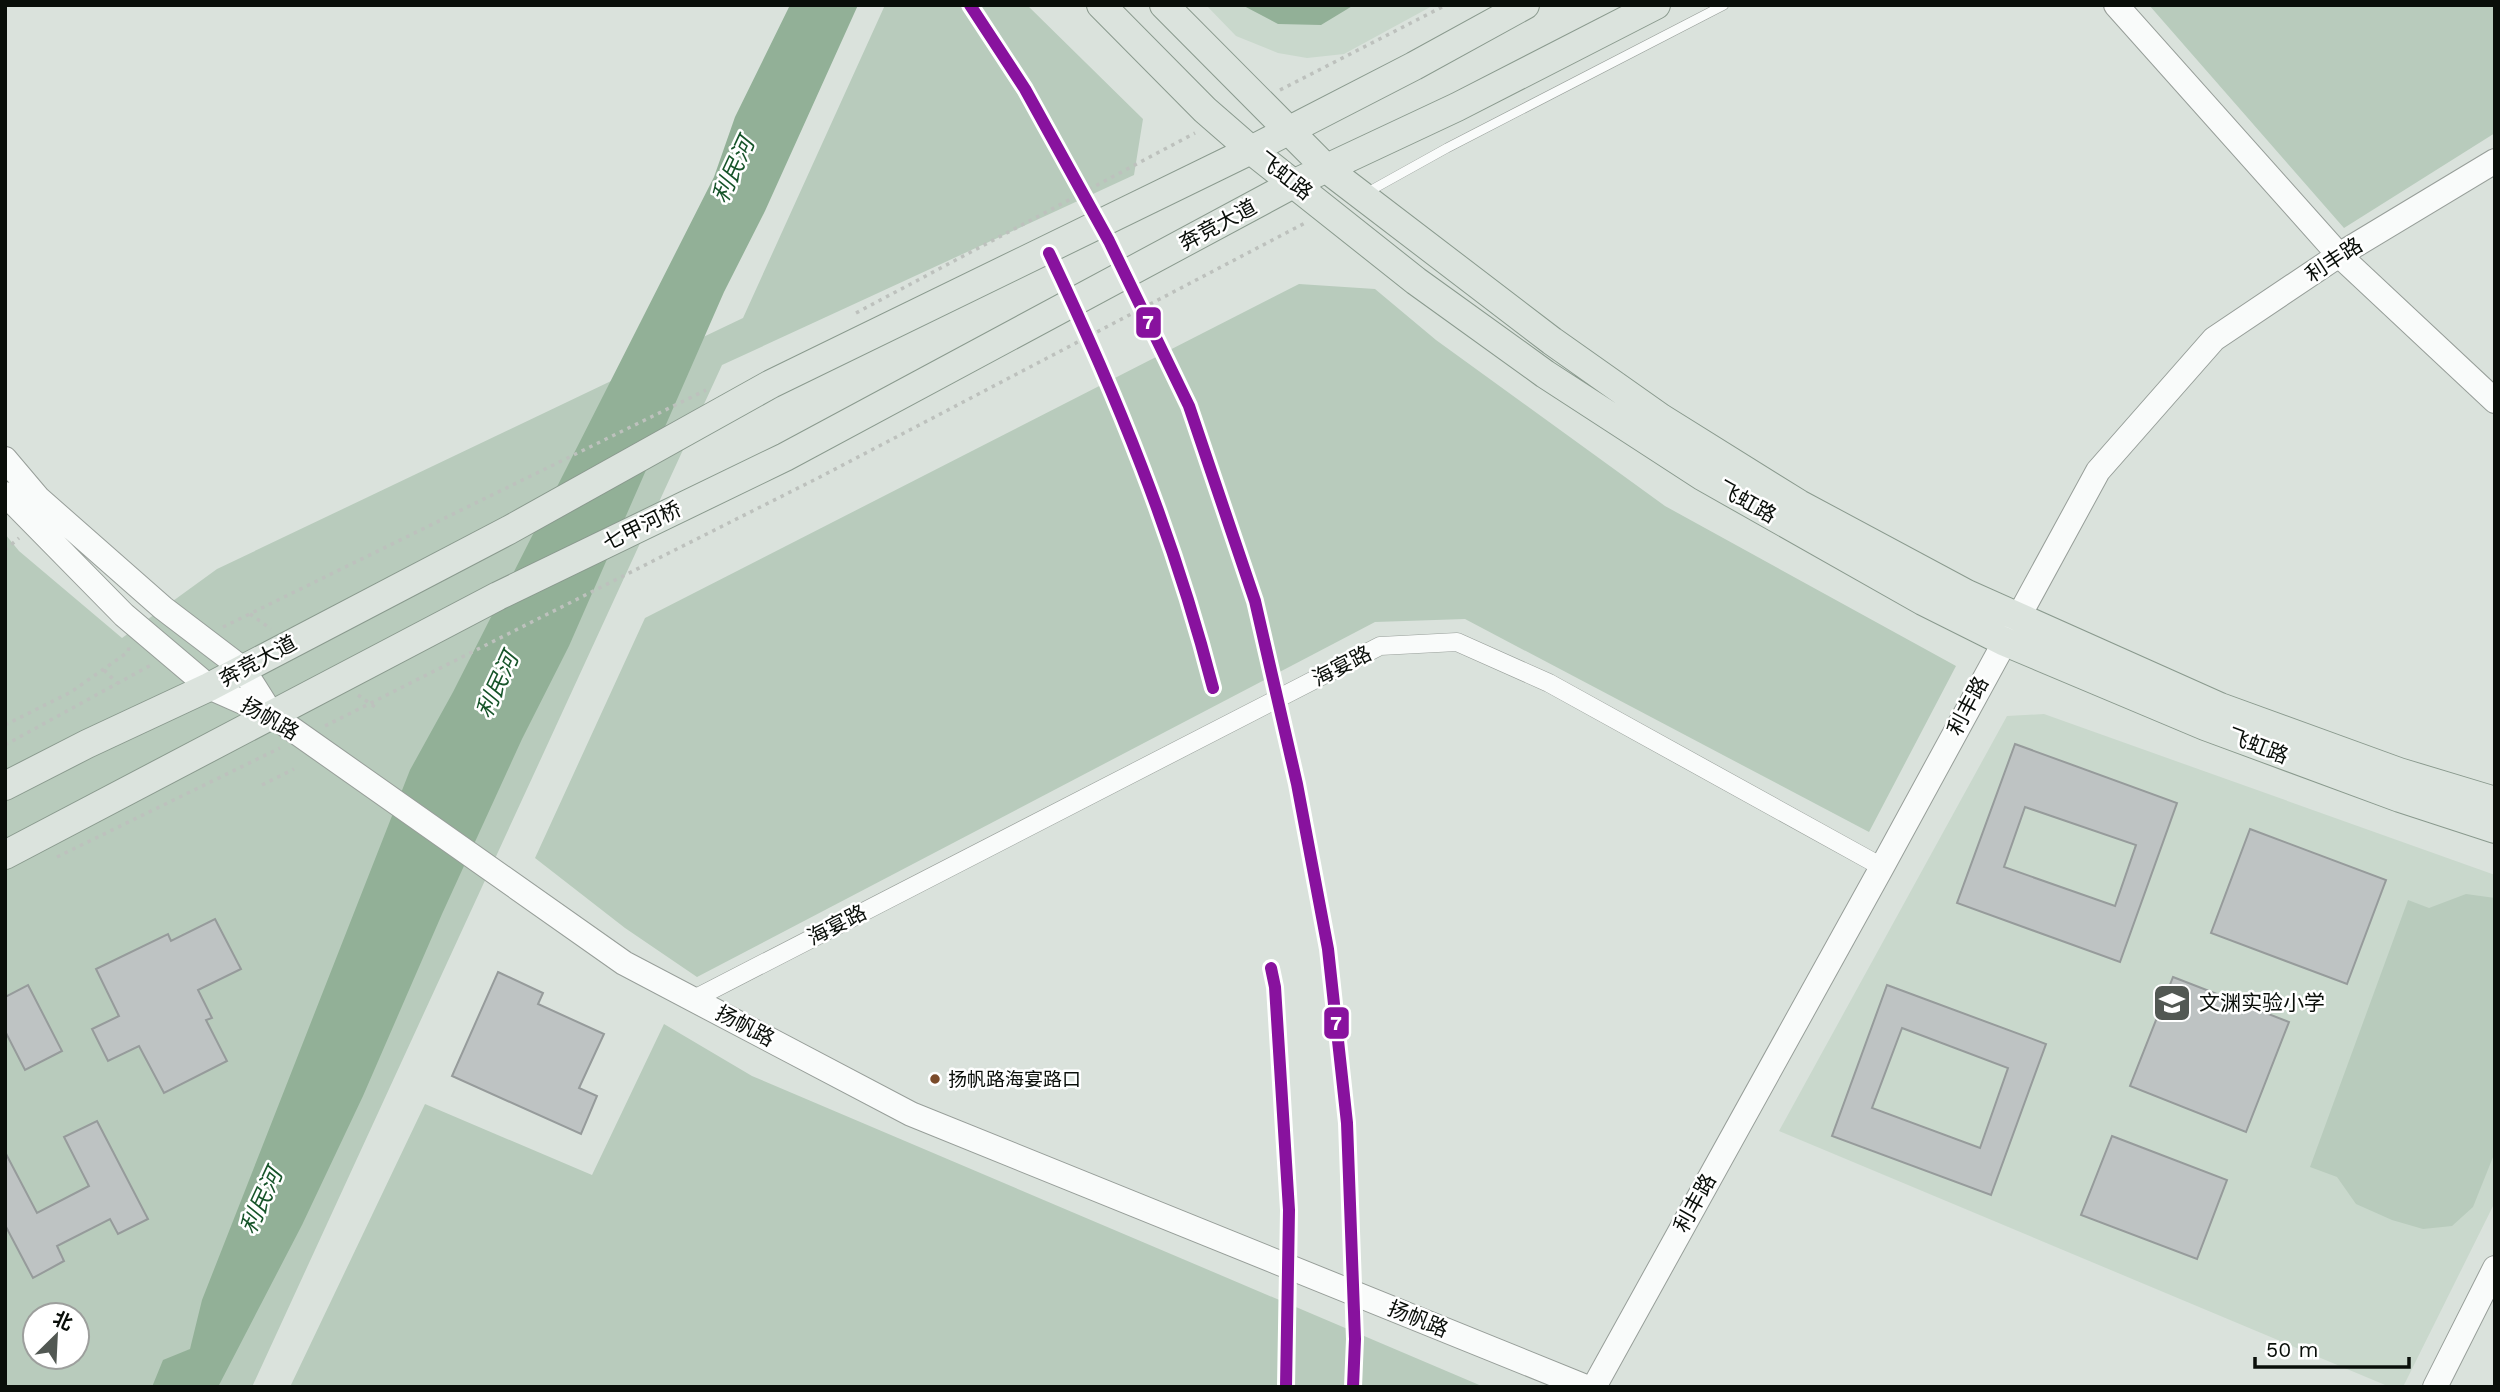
<svg xmlns="http://www.w3.org/2000/svg" width="2500" height="1392" font-family="'Work Sans','Noto Sans SC',sans-serif">
  <rect width="100%" height="100%" fill="#dae2dc"/>
  <path fill="#c9d8cc" d="M1206 5H1434L1344 54 1307 58 1278 53 1236 36Z
    M2044 714 2495 875V1202L2403 1387H2390L1779 1131 2007 716Z"/>
  <path fill="#b8cbbc" fill-rule="evenodd" d="M885 5H1027L1143 119 1134 175 722 365 252 1387H5V534L19 551 122 638 217 569 743 318ZM35 1315H77V1357H35Z
    M2149 5H2495V133L2344 228Z
    M1299 284 1375 289 1436 340 1665 506 1956 666 1869 832 1465 619 1375 622 697 977 625 928 535 858 645 618Z
    M2466 894 2495 898V1152L2473 1207 2452 1226 2423 1229 2392 1220 2356 1204 2337 1177 2310 1167 2408 900 2429 908Z
    M664 1024 752 1076 1484 1387H290L425 1104 592 1175Z"/>
  <path fill="#92b097" d="M790 5H858L765 211 724 292 569 646 522 739 442 914 363 1096 302 1225 218 1387H152L163 1360 190 1349 202 1300 410 770 453 692 714 177 735 117Z
    M1242 5H1354L1321 25 1278 24Z"/>
  <path fill="#bec3c3" stroke="#969b9b" stroke-width="2" fill-rule="evenodd" d="M2015 744 2177 803 2120 962 1957 903ZM2025 807 2136 845 2115 906 2004 867Z
    M2250 829 2386 880 2347 984 2211 933Z
    M215 919 241 969 198 990 212 1018 206 1020 227 1061 164 1093 139 1046 108 1061 92 1029 119 1016 96 969 168 934 171 941Z
    M498 972 543 993 538 1004 604 1034 579 1088 597 1096 581 1134 452 1076Z
    M2173 977 2289 1022 2246 1132 2130 1086Z
    M28 985 62 1051 25 1070 5 1031V997Z
    M1887 985 2046 1044 1991 1195 1832 1136ZM1902 1028 2008 1068 1980 1148 1872 1108Z
    M97 1121 148 1219 118 1234 110 1219 57 1246 64 1261 33 1278 5 1225V1152L37 1213 89 1186 64 1137Z
    M2112 1136 2227 1180 2197 1259 2081 1215Z"/>
  <g fill="none" stroke-linecap="round" stroke-linejoin="round">
    <defs>
      <path id="lane" d="M1366 193 1447 148 1724 5"/>
      <path id="street" d="M694 999 1380 646 1457 642 1549 683 1882 867"/>
      <path id="secondary" d="M2116 5 2339 255 2495 401
        M5 459 38 498 163 608 243 669 272 715
        M5 494 124 615 209 687 272 715 624 963 911 1114 1586 1387
        M1594 1387 1882 867 2098 471 2214 339 2339 255 2495 161
        M2435 1387 2495 1268"/>
      <path id="primary" d="M1101 5 1205 110 1251 150 1416 281 1545 374 1702 476 1923 601 2003 641 2205 726 2400 798 2495 829
        M1164 5 1327 169 1552 341 1661 418 1799 504 1967 594 2220 707 2399 772 2495 801
        M5 786 87 744 209 687 509 530 771 384 1251 150 1414 66 1525 5
        M5 855 498 596 785 457 1295 183 1457 107 1656 5"/>
    </defs>
    <use href="#lane" stroke="#979e99" stroke-width="10"/>
    <use href="#street" stroke="#979e99" stroke-width="19"/>
    <use href="#secondary" stroke="#979e99" stroke-width="26"/>
    <use href="#primary" stroke="#8a9a8e" stroke-width="30"/>
    <path stroke="#bdc1bd" stroke-width="3.5" stroke-dasharray="3.5 5" stroke-linecap="butt" d="M1280 90 1446 5
      M856 313 1195 133
      M5 550 19 538
      M250 614 271 629
      M223 627 706 390
      M104 670 117 683
      M358 695 375 707
      M5 725 71 692 128 652 129 647
      M325 726 820 477 1305 223
      M5 745 151 665
      M262 785 294 769
      M57 857 280 748"/>
    <use href="#lane" stroke="#f9fbfa" stroke-width="9"/>
    <use href="#street" stroke="#f9fbfa" stroke-width="18"/>
    <use href="#secondary" stroke="#f9fbfa" stroke-width="24"/>
    <use href="#primary" stroke="#dbe3dd" stroke-width="28"/>
    <defs>
      <path id="metro-1" d="M970 5 1025 89 1109 241 1189 406 1255 601 1297 784 1328 949 1347 1123 1355 1339 1353 1387
        M1049 253C1116 394 1174 536 1213 688
        M1271 968 1275 987 1289 1210 1286 1387"/>
    </defs>
    <use href="#metro-1" stroke="#fff" stroke-width="18"/>
    <use href="#metro-1" stroke="#88129e" stroke-width="12"/>
  </g>
  <defs>
    <symbol id="school-square" viewBox="-11 -11 22 22"><rect x="-9" y="-9" width="18" height="18" rx="4" fill="#525853" stroke="#fff"/><path d="M0-5L7-2L0 1L-7-2ZM-4 1L0 2.5L4 1V4Q0 6-4 4Z" fill="#fff"/></symbol>
  </defs>
  <g fill-rule="evenodd">
    <use href="#school-square" x="2150" y="981" width="44" height="44"/>
  </g>
  <circle fill="#7a4b2a" stroke="#fff" stroke-width="2.5" cx="935" cy="1079" r="6"/>
  <g text-anchor="middle" stroke-width="5" stroke-linejoin="round" paint-order="stroke">
    <g font-size="19" fill="#090e09" stroke="#fff" text-anchor="start">
      <text x="948" y="1086">扬帆路海宴路口</text>
    </g>
    <g font-size="21" fill="#090e09" stroke="#fff">
      <text transform="translate(1285 176) rotate(38)" y="7">飞虹路</text>
      <text transform="translate(1218 225) rotate(-28)" y="7">奔竞大道</text>
      <text transform="translate(2334 260) rotate(-33)" y="7">利丰路</text>
      <text transform="translate(1747 502) rotate(29)" y="7">飞虹路</text>
      <text transform="translate(642 526) rotate(-26)" y="7">七甲河桥</text>
      <text transform="translate(258 661) rotate(-28)" y="7">奔竞大道</text>
      <text transform="translate(1342 666) rotate(-27)" y="7">海宴路</text>
      <text transform="translate(1968 706) rotate(-62)" y="7">利丰路</text>
      <text transform="translate(270 719) rotate(30)" y="7">扬帆路</text>
      <text transform="translate(2258 746) rotate(21)" y="7">飞虹路</text>
      <text transform="translate(837 925) rotate(-27)" y="7">海宴路</text>
      <text transform="translate(745 1026) rotate(28)" y="7">扬帆路</text>
      <text transform="translate(1695 1203) rotate(-61)" y="7">利丰路</text>
      <text transform="translate(1418 1319) rotate(22)" y="7">扬帆路</text>
    </g>
    <g font-size="21" fill="#090e09" stroke="#fff" text-anchor="start">
      <text x="2199" y="1010">文渊实验小学</text>
    </g>
    <g font-size="23" font-style="italic" fill="#165429" stroke="#fff">
      <text transform="translate(733 170) rotate(-65)" y="8">利民河</text>
      <text transform="translate(497 685) rotate(-65)" y="8">利民河</text>
      <text transform="translate(261 1201) rotate(-65)" y="8">利民河</text>
    </g>
  </g>
  <g stroke="#fff" stroke-width="2.5">
    <rect x="1135" y="306" width="27" height="33" rx="7" fill="#88129e"/>
    <rect x="1323" y="1006" width="27" height="34" rx="7" fill="#88129e"/>
  </g>
  <g font-size="19" text-anchor="middle" font-weight="bold" fill="#fff">
    <text x="1148" y="329">7</text>
    <text x="1336" y="1030">7</text>
  </g>
  <rect width="2500" height="1392" fill="none" stroke="#090e09" stroke-width="14"/>
  <g transform="translate(56 1336) rotate(24)"><circle r="33" fill="#ffffff" stroke="#9d9f9d" stroke-width="2"/>
  <path d="M0-5L12 26L0 18L-12 26Z" fill="#525853"/>
  <text y="-10" font-size="19" font-weight="bold" text-anchor="middle" fill="#090e09">北</text>
  </g>
  <path d="M2255 1357v10h154v-10" fill="none" stroke="#090e09" stroke-width="3.5"/>
  <text x="2266" y="1357" font-size="21" fill="#090e09" stroke="#ffffff" stroke-width="5" paint-order="stroke">50 m</text>
</svg>
